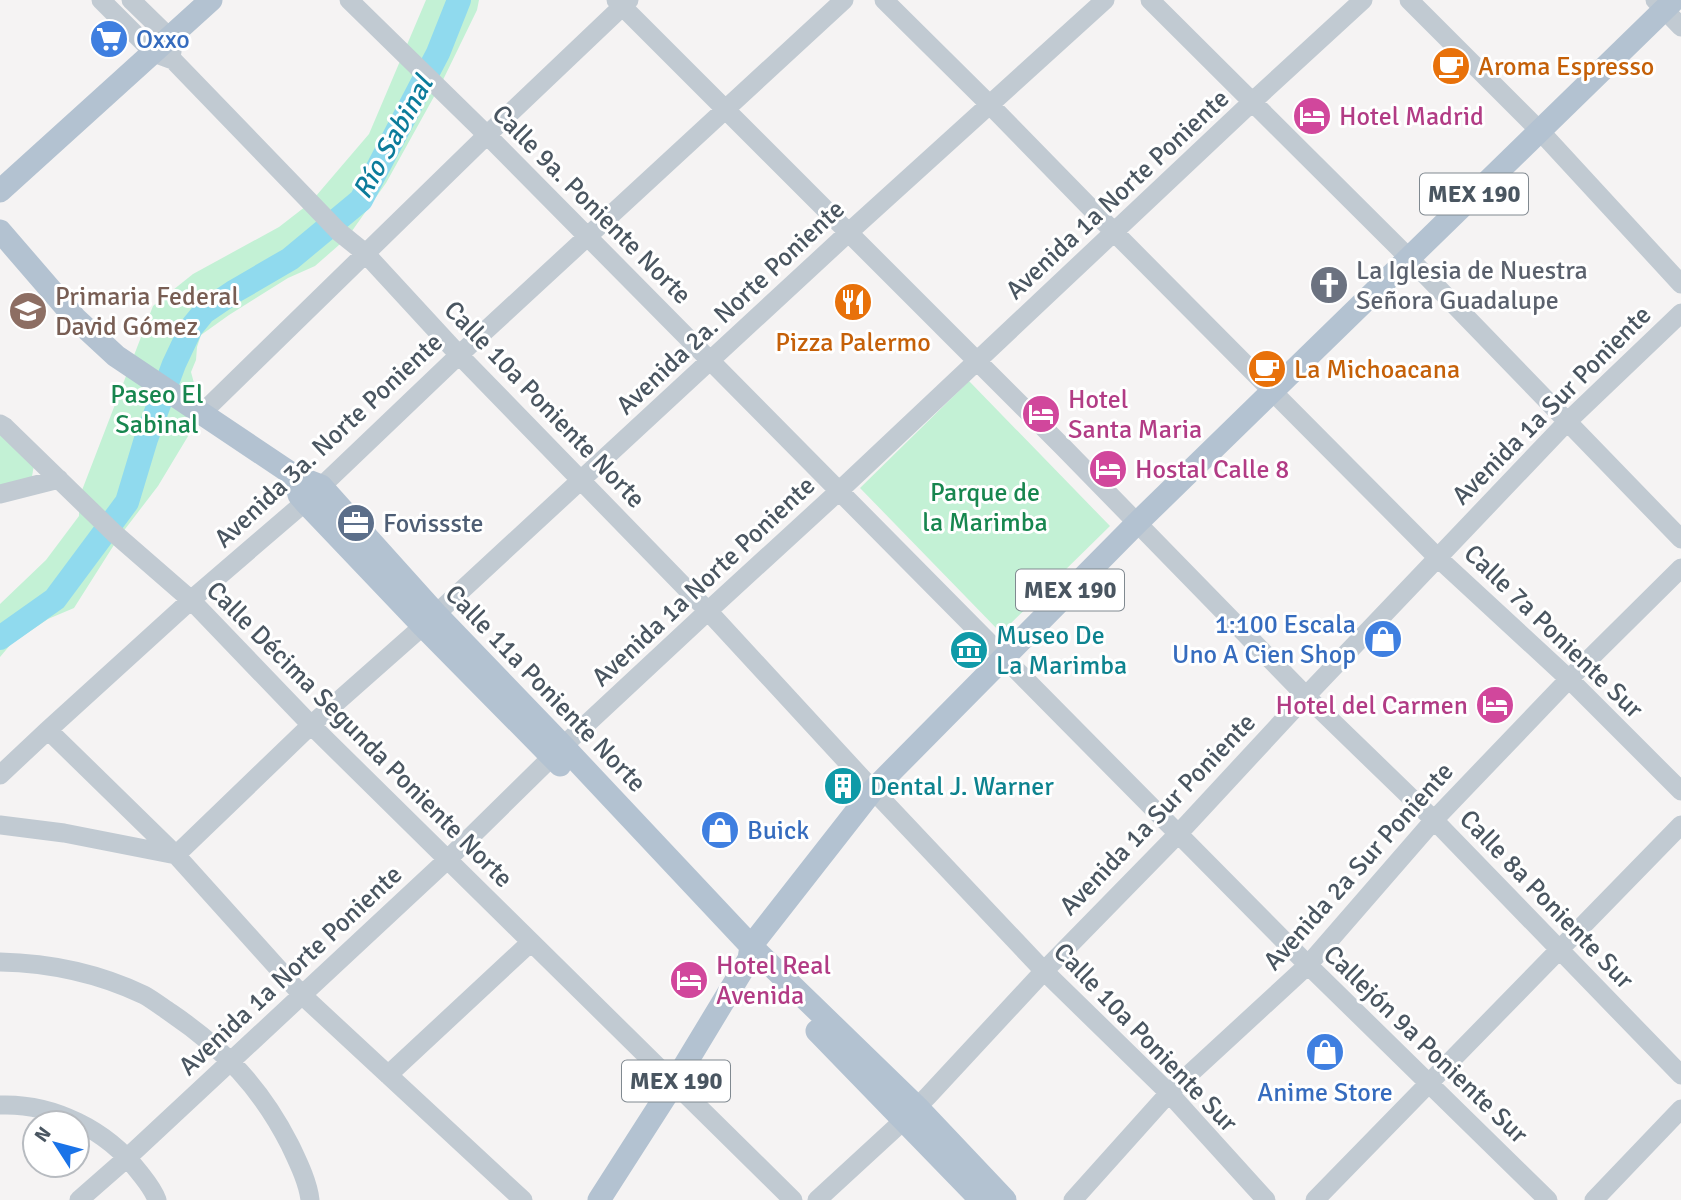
<svg xmlns="http://www.w3.org/2000/svg" width="1681" height="1200" font-family="Signika,sans-serif">
  <rect width="100%" height="100%" fill="#f5f3f3"/>
  <path fill="#c3f1d5" d="M426 0H479L477 10 441 84 386 183 347 238 315 266 288 278 229 315 201 335 197 347 196 360 191 372 202 413 158 486 119 537 74 608 48 619 11 644 0 657V604L46 560 79 516V498L153 306 193 274 279 227 310 203 369 134Z
    M969 381 1110 526 1001 633 860 488Z
    M0 429 34 465 31 482 0 491Z"/>
  <g fill="none" stroke-linecap="round" stroke-linejoin="round">
    <path stroke="#90daee" stroke-width="24" d="M0 638 55 599 127 502 146 439 174 364 191 328 204 312 235 291 290 259 361 200 438 53 459 0"/>
    <path stroke="#c1cad2" stroke-width="19" d="M101 0 154 53 173 60 314 206 339 232 365 253 459 355 708 611 873 790 1044 971 1169 1093 1266 1200
      M131 0 170 38 172 52
      M349 0 487 135 1308 965 1548 1200
      M616 0 1063 447 1306 696 1434 820 1681 1075
      M884 0 990 105 1114 232 1438 558 1569 679 1681 791
      M1150 0 1409 258 1681 539
      M1409 0 1540 131 1681 284
      M1655 0 1681 27
      M202 413 487 135 629 0
      M0 424 5 427 114 533 191 600 311 725 793 1200
      M0 494 59 479
      M48 730 176 855 302 995 523 1200
      M0 775 48 730 191 600 305 502 459 355 844 0
      M0 825 64 833 176 855
      M176 855 311 725 423 626 848 233 1105 0
      M0 962C49 963 100 974 144 995 153 1000 162 1007 171 1013 224 1049 261 1088 290 1145 298 1162 308 1182 310 1200
      M388 1075 531 942
      M0 1105C53 1103 107 1130 139 1172 146 1181 153 1189 157 1200
      M79 1200 128 1157 447 860 563 746 708 611 839 491 1252 102 1363 0
      M817 1200 904 1120 928 1096 1044 971 1179 833 1306 696 1567 422 1681 313
      M1073 1200 1169 1093 1308 965 1434 820 1569 679 1681 568
      M1315 1200 1681 825
      M1594 1200 1681 1109"/>
    <path stroke="#b3c2d1" stroke-width="23" d="M0 191 211 0
      M0 231 76 319 116 356 295 476 321 486 436 614 563 746 751 946 917 1107 1005 1200
      M295 476 299 495 305 502 423 626 560 765
      M817 1031 981 1200
      M599 1200 674 1083 749 959 751 946 873 790 1136 524 1674 0"/>
  </g>
  <defs>
    <symbol id="supermarket-disc" viewBox="-11 -11 22 22"><circle r="9.5" fill="#3f7fe0" stroke="#fff"/><path d="M-6-5.5h2.5l.6 2H6L4.5 2H-2.5L-4.4-4H-6ZM-1.5 3.2a1.3 1.3 0 1 0 .1 0ZM3 3.2a1.3 1.3 0 1 0 .1 0Z" fill="#fff"/></symbol>
    <symbol id="cafe-disc" viewBox="-11 -11 22 22"><circle r="9.5" fill="#e8710a" stroke="#fff"/><path d="M-5.5-4.5H6V0H3Q3 3.5 0 3.5H-2.5Q-5.5 3.5-5.5 0ZM3-3.2v2h1.7v-2ZM-6 4.5H4V6H-6Z" fill="#fff"/></symbol>
    <symbol id="hotel-disc" viewBox="-11 -11 22 22"><circle r="9.5" fill="#d1479c" stroke="#fff"/><path d="M-6-4.5h1.5V1H6V5H4.5V3h-9V5H-6ZM-4 0a1.8 1.8 0 1 1 3.6 0ZM.5 0V-2.5h3Q6-2.5 6 0Z" fill="#fff"/></symbol>
    <symbol id="church-disc" viewBox="-11 -11 22 22"><circle r="9.5" fill="#6b7280" stroke="#fff"/><path d="M-1.2-6h2.4v3.5h3.3v2.4h-3.3V6h-2.4V-.1h-3.3v-2.4h3.3Z" fill="#fff"/></symbol>
    <symbol id="restaurant-disc" viewBox="-11 -11 22 22"><circle r="9.5" fill="#e8710a" stroke="#fff"/><path d="M-5-6h1v4h1v-4h1v4h1v-4h1v5L-1.5 .5V6h-2V.5L-5-1ZM5-6V6H3V1.5H1.5Q1.5-4 5-6Z" fill="#fff"/></symbol>
    <symbol id="school-disc" viewBox="-11 -11 22 22"><circle r="9.5" fill="#8d6e63" stroke="#fff"/><path d="M0-5L7-2L0 1L-7-2ZM-4 1L0 2.5L4 1V4Q0 6-4 4Z" fill="#fff"/></symbol>
    <symbol id="office-disc" viewBox="-11 -11 22 22"><circle r="9.5" fill="#5c6f8a" stroke="#fff"/><path d="M-6-3h4V-5.5h4V-3h4V5H-6ZM-1-4.5V-3h2v-1.5ZM-6 0V1H6V0Z" fill="#fff"/></symbol>
    <symbol id="shop-disc" viewBox="-11 -11 22 22"><circle r="9.5" fill="#3f7fe0" stroke="#fff"/><path d="M-5-2.5h2.3a2.7 3.5 0 0 1 5.4 0H5L5.5 6h-11ZM-1.5-2.5h3a1.5 2.3 0 0 0-3 0Z" fill="#fff"/></symbol>
    <symbol id="museum-disc" viewBox="-11 -11 22 22"><circle r="9.5" fill="#0f9aa8" stroke="#fff"/><path d="M0-6L6-3V-2H-6V-3ZM-5-1h2V3h-2ZM-1-1h2V3h-2ZM3-1h2V3H3ZM-6 4H6V6H-6Z" fill="#fff"/></symbol>
    <symbol id="building-disc" viewBox="-11 -11 22 22"><circle r="9.5" fill="#0f9aa8" stroke="#fff"/><path d="M-4-6H4V6H1V3H-1V6H-4ZM-2.5-4.3h1.7v1.8h-1.7ZM.8-4.3h1.7v1.8H.8ZM-2.5-1h1.7V.8h-1.7ZM.8-1h1.7V.8H.8Z" fill="#fff"/></symbol>
  </defs>
  <g fill-rule="evenodd">
    <use href="#supermarket-disc" x="87" y="17" width="44" height="44"/>
    <use href="#cafe-disc" x="1429" y="44" width="44" height="44"/>
    <use href="#hotel-disc" x="1290" y="94" width="44" height="44"/>
    <use href="#church-disc" x="1307" y="263" width="44" height="44"/>
    <use href="#restaurant-disc" x="831" y="280" width="44" height="44"/>
    <use href="#school-disc" x="6" y="289" width="44" height="44"/>
    <use href="#cafe-disc" x="1245" y="347" width="44" height="44"/>
    <use href="#hotel-disc" x="1019" y="392" width="44" height="44"/>
    <use href="#hotel-disc" x="1086" y="447" width="44" height="44"/>
    <use href="#office-disc" x="334" y="501" width="44" height="44"/>
    <use href="#shop-disc" x="1361" y="617" width="44" height="44"/>
    <use href="#museum-disc" x="947" y="628" width="44" height="44"/>
    <use href="#hotel-disc" x="1473" y="683" width="44" height="44"/>
    <use href="#building-disc" x="821" y="764" width="44" height="44"/>
    <use href="#shop-disc" x="698" y="808" width="44" height="44"/>
    <use href="#hotel-disc" x="667" y="958" width="44" height="44"/>
    <use href="#shop-disc" x="1303" y="1030" width="44" height="44"/>
  </g>
  <g text-anchor="middle" stroke-width="6" stroke-linejoin="round" paint-order="stroke">
    <g fill="#fff" stroke="#808990" stroke-width="2">
      <rect x="1420" y="173.5" width="108" height="41" rx="5"/>
      <rect x="1016" y="569.5" width="108" height="41" rx="5"/>
      <rect x="622" y="1060.5" width="108" height="41" rx="5"/>
    </g>
    <g font-size="24" font-weight="bold" fill="#4a5661">
      <text x="1474" y="202">MEX 190</text>
      <text x="1070" y="598">MEX 190</text>
      <text x="676" y="1089">MEX 190</text>
    </g>
    <g font-size="26" fill="#366cbe" stroke="#fff" text-anchor="start">
      <text x="136" y="48">Oxxo</text>
      <text x="1356" y="633" text-anchor="end">1:100 Escala<tspan x="1356" dy="30">Uno A Cien Shop</tspan></text>
      <text x="747" y="839">Buick</text>
      <text x="1325" y="1101" text-anchor="middle">Anime Store</text>
    </g>
    <g font-size="26" fill="#c56008" stroke="#fff" text-anchor="start">
      <text x="1478" y="75">Aroma Espresso</text>
      <text x="853" y="351" text-anchor="middle">Pizza Palermo</text>
      <text x="1294" y="378">La Michoacana</text>
    </g>
    <g font-size="26" fill="#b23c85" stroke="#fff" text-anchor="start">
      <text x="1339" y="125">Hotel Madrid</text>
      <text x="1068" y="408">Hotel<tspan x="1068" dy="30">Santa Maria</tspan></text>
      <text x="1135" y="478">Hostal Calle 8</text>
      <text x="1468" y="714" text-anchor="end">Hotel del Carmen</text>
      <text x="716" y="974">Hotel Real<tspan x="716" dy="30">Avenida</tspan></text>
    </g>
    <g font-size="26" fill="#4a5661" stroke="#fff">
      <text transform="translate(1117 194) rotate(-43)" y="9">Avenida 1a Norte Poniente</text>
      <text transform="translate(592 204) rotate(45)" y="9">Calle 9a. Poniente Norte</text>
      <text transform="translate(730 307) rotate(-43)" y="9">Avenida 2a. Norte Poniente</text>
      <text transform="translate(545 404) rotate(46)" y="9">Calle 10a Poniente Norte</text>
      <text transform="translate(1551 405) rotate(-45)" y="9">Avenida 1a Sur Poniente</text>
      <text transform="translate(328 440) rotate(-43)" y="9">Avenida 3a. Norte Poniente</text>
      <text transform="translate(703 581) rotate(-43)" y="9">Avenida 1a Norte Poniente</text>
      <text transform="translate(1554 631) rotate(44)" y="9">Calle 7a Poniente Sur</text>
      <text transform="translate(546 688) rotate(46)" y="9">Calle 11a Poniente Norte</text>
      <text transform="translate(360 734) rotate(45)" y="9">Calle Décima Segunda Poniente Norte</text>
      <text transform="translate(1157 814) rotate(-46)" y="9">Avenida 1a Sur Poniente</text>
      <text transform="translate(1358 866) rotate(-48)" y="9">Avenida 2a Sur Poniente</text>
      <text transform="translate(1547 899) rotate(46)" y="9">Calle 8a Poniente Sur</text>
      <text transform="translate(290 970) rotate(-43)" y="9">Avenida 1a Norte Poniente</text>
      <text transform="translate(1146 1037) rotate(46)" y="9">Calle 10a Poniente Sur</text>
      <text transform="translate(1426 1044) rotate(44)" y="9">Callejón 9a Poniente Sur</text>
    </g>
    <g font-size="26" fill="#5b616d" stroke="#fff" text-anchor="start">
      <text x="1356" y="279">La Iglesia de Nuestra<tspan x="1356" dy="30">Señora Guadalupe</tspan></text>
    </g>
    <g font-size="26" fill="#785e54" stroke="#fff" text-anchor="start">
      <text x="55" y="305">Primaria Federal<tspan x="55" dy="30">David Gómez</tspan></text>
    </g>
    <g font-size="26" fill="#17864f" stroke="#fff">
      <text x="157" y="403">Paseo El<tspan x="157" dy="30">Sabinal</tspan></text>
      <text x="985" y="501">Parque de<tspan x="985" dy="30">la Marimba</tspan></text>
    </g>
    <g font-size="26" fill="#4e5e75" stroke="#fff" text-anchor="start">
      <text x="383" y="532">Fovissste</text>
    </g>
    <g font-size="26" fill="#0d838f" stroke="#fff" text-anchor="start">
      <text x="996" y="644">Museo De<tspan x="996" dy="30">La Marimba</tspan></text>
      <text x="870" y="795">Dental J. Warner</text>
    </g>
    <g font-size="28" font-style="italic" fill="#0c7c9b" stroke="#fff">
      <text transform="translate(392 137) rotate(-61)" y="10">Río Sabinal</text>
    </g>
  </g>
  <g transform="translate(56 1144) rotate(306)"><circle r="33" fill="#ffffff" stroke="#b7bbc0" stroke-width="2"/>
  <path d="M0-5L12 26L0 18L-12 26Z" fill="#1a73e8"/>
  <text y="-10" font-size="19" font-weight="bold" text-anchor="middle" fill="#4a5661">N</text>
  </g>
</svg>
